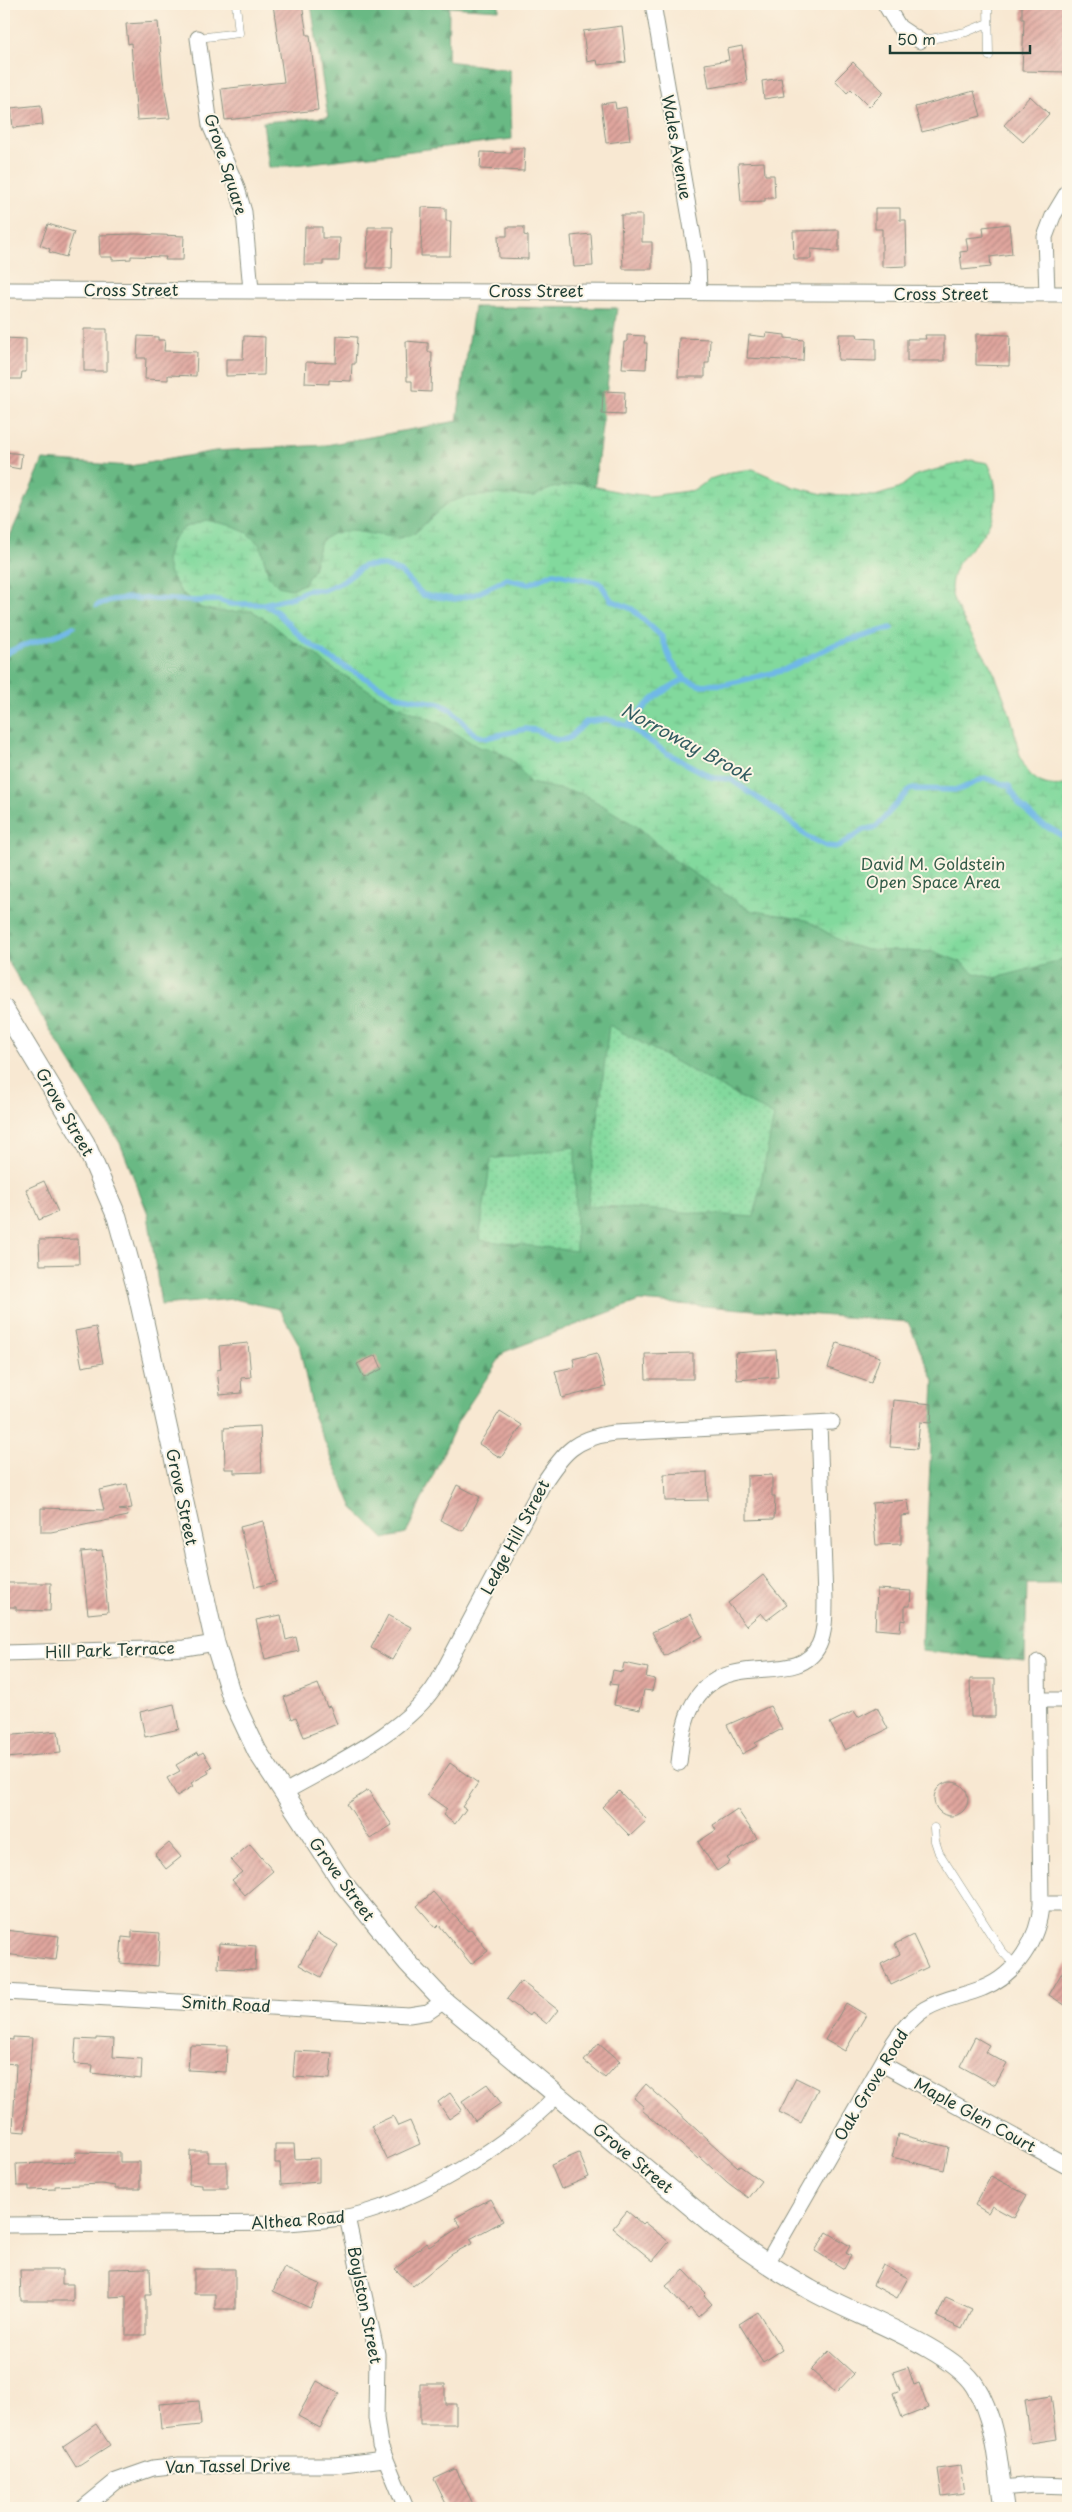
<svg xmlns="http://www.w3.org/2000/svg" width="1072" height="2512" font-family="'Playpen Sans',sans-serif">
  <defs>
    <pattern id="forest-firs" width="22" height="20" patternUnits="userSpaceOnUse" patternTransform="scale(1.25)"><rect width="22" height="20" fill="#69b984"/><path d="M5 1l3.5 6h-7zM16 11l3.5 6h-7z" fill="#56986d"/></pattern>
    <pattern id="wetland-marsh" width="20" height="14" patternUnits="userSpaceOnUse" patternTransform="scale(1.25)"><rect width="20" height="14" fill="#82d99d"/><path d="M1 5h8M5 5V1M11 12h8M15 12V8" fill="none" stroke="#70bb88"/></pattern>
    <pattern id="park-dots" width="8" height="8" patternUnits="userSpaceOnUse" patternTransform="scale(1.25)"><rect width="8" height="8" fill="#82d99d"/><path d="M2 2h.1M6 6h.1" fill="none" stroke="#70bb88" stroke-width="1.8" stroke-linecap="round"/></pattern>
    <pattern id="building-hatch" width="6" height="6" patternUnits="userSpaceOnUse" patternTransform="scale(1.25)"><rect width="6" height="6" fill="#e0a69e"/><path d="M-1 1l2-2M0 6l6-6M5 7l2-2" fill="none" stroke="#b58882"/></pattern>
  </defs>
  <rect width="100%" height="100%" fill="#fcf5e5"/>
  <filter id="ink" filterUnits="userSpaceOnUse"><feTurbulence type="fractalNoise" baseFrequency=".02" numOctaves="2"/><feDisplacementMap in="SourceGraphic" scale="10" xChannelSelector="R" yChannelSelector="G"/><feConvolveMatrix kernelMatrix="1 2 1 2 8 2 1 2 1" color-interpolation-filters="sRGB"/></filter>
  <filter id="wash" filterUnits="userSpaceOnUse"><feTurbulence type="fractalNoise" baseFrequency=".0096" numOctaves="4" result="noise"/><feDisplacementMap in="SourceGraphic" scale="20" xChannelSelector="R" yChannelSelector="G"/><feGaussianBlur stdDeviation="1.12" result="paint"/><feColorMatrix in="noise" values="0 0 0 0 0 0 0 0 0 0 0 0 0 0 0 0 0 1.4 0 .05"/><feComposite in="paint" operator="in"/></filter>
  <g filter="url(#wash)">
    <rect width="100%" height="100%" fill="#f8e8d2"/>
    <path fill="url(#forest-firs)" stroke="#447b5c" d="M311 4H499V10L449 7 448 61 510 70 512 139 269 168 263 122 328 117Z
      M474 307 617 308 563 736 1068 848V1584H1027L1025 1661 921 1651 934 1381 908 1322 639 1301 504 1352 458 1421 406 1534 384 1539 353 1508 314 1417 299 1344 279 1309 234 1299 161 1305 148 1214 120 1143 4 955V550L43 460 130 466 215 451 326 445 457 421Z"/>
    <path fill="url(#wetland-marsh)" stroke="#508b68" d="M971 460 988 463C1002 490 997 520 976 543 963 556 952 567 951 588 951 608 986 654 995 675 1001 690 1007 705 1012 721 1017 739 1018 764 1033 777 1043 786 1056 787 1068 784V956L1053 963 995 978 974 973 961 962 935 952 867 950 846 944 806 920 749 910 674 860 641 829 583 794 530 783 515 763 498 751 478 747 439 723 390 703 327 665 315 654 291 640 267 620 252 611 221 612 201 608 181 592 170 574 166 559 172 540 184 528 206 520 229 525 247 533 260 545 269 577 278 586 291 589 304 584 313 570 319 546 322 540 334 533 353 531 399 538 414 534 447 503 465 497 494 494 534 496 552 488 579 483 620 492 650 496 695 490 710 479 731 472 753 469 794 487 823 494 875 496 898 489 916 475Z"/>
    <path fill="url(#park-dots)" stroke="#508b68" d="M609 1025 774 1116 754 1217 588 1205Z
      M575 1147 576 1251 479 1240 491 1159Z"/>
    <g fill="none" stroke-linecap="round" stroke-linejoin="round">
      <path stroke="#6fb8e7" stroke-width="5.5" d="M264 604 293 597 308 590H324L344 581 363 566 382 565 401 572 423 595 455 599 476 594 507 579 529 584 554 573 600 583 611 600 632 609 662 637 671 661 685 679
        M97 605 111 600 129 598 196 601 218 600 230 604H264L277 612 304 640 330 658 397 696 440 704 451 710 476 735 485 738 525 729 536 730 556 740 568 739 586 722 606 719 628 726 667 753 713 778 730 779 778 812 808 837 826 846 838 847 863 830 876 827 910 789 958 790 985 778 1009 786 1020 805 1037 821 1068 839
        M4 655C26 640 51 641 73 627
        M628 726C644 705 660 691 685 679L699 685 727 684 784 670 834 645 891 628"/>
    </g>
    <g id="blocks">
      <path fill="url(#building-hatch)" d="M273 4H302L307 35H310L318 110 225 120 221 89 284 82Z
        M1022 4H1068V72L1022 71 1024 19H1022Z
        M158 22 163 80 170 118 137 120 131 43 128 44 126 24Z
        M622 26 626 62 598 65 597 60 587 62 583 31Z
        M742 46 747 82 709 88 705 64 729 60 727 49Z
        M853 62 884 92 869 107 851 89 847 93 835 80Z
        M781 78 784 96 764 99 762 81Z
        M974 91 981 116 922 132 915 107Z
        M1030 96 1049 114 1023 142 1004 125Z
        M615 102 616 109 626 107 630 140 606 143 601 104Z
        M41 105 43 125 13 128 11 108Z
        M511 148H525L524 171 480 169 481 152 511 153Z
        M764 162 765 175H774L775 198H765V201L741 202 738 163Z
        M422 207 446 208V221H451L450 256H421Z
        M875 208H900V220H906L907 266 882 267V229H875Z
        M621 215H642V242H652V269H623Z
        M48 224 74 232 66 257 49 252 50 249 40 245Z
        M1009 224 1012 254 990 257 991 267 962 270 960 252 968 251 966 238 984 236 983 227Z
        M305 227H322V238H340L339 261H323V265H304Z
        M368 227H393L392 268H367Z
        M507 227H524V235L528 236V259L499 258 498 236H507Z
        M839 230V251L811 249V259H794L793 231Z
        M136 234 184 236 183 260H165L166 257 131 256V259L112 260V257H100L99 235Z
        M591 234 593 266 574 267 571 236Z
        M84 329H107V371H84Z
        M767 333 785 335V338L804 340 803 361 747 358 749 335 766 337Z
        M839 334H857L858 338 876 339V361L838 360Z
        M976 334 1010 335 1009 366 976 365Z
        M627 335 645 336 644 343H647L646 369 622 368 624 342H627Z
        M925 335H944V361H907V339H926Z
        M138 336 158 337V340H165L164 351 197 352 196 376 168 375V380L145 379 146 358H137Z
        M244 336 265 337 264 375 226 376V359H243Z
        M337 336 357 337 355 364H352L351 381 329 380V384L305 383 306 362 336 363Z
        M4 338 26 339V372H22L21 379H4Z
        M679 338 710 339 709 363H705V377H678Z
        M406 341 428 343V352H432L431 392 412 391V381H407Z
        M603 391 625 392 624 415 602 414Z
        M4 452 22 454 20 469 4 466Z
        M44 1181 58 1212 39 1220 26 1189Z
        M78 1239 79 1264 40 1265 39 1240Z
        M96 1327 103 1363 82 1367 75 1331Z
        M248 1343 251 1377 241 1378 242 1393 220 1395 217 1370 221 1369 219 1346Z
        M837 1343 880 1357 871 1383 828 1368Z
        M776 1350 778 1377 737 1380 735 1353Z
        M597 1353 606 1387 562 1398 555 1371 575 1367 573 1359Z
        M693 1353V1379H646L645 1354Z
        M376 1355 382 1369 364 1378 357 1364Z
        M894 1400 932 1404 931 1423 920 1422 917 1449 890 1447Z
        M500 1411 522 1425 501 1458 479 1444Z
        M260 1426 262 1472 234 1473V1469H225L224 1428Z
        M707 1472 708 1500 665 1501 664 1474Z
        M772 1475V1496H775L774 1519 747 1520V1476Z
        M127 1484 132 1508 119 1510 127 1511 128 1516 51 1532H41V1508L104 1510 99 1490Z
        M457 1485 480 1497 463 1531 440 1520Z
        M908 1500 910 1515 901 1516V1544L876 1545 872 1503Z
        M263 1521 276 1582 255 1587 240 1527Z
        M102 1550 108 1612 88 1614 81 1552Z
        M763 1575 787 1605 767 1620 761 1613 746 1626 728 1603Z
        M4 1583H51L50 1611 16 1610V1607H4Z
        M877 1589 911 1591 910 1606H905V1621L901 1620 900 1631 875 1629Z
        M691 1614 702 1636 664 1656 652 1632Z
        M281 1615 286 1640 296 1637 299 1651 265 1659 256 1620Z
        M388 1615 411 1627 392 1660 371 1648Z
        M624 1663 648 1668 646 1677 655 1679 652 1691 644 1690 640 1710 614 1705 618 1685 610 1684 613 1670 622 1672Z
        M970 1679H995V1717H971Z
        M318 1684 327 1707 330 1706 337 1724 304 1737 296 1717 292 1719 284 1697Z
        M174 1704 179 1729 145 1737 140 1712Z
        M770 1706 782 1729 755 1743 757 1746 742 1754 727 1725Z
        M877 1707 888 1729 845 1750 830 1723 854 1711 858 1717Z
        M58 1731 61 1753 6 1758 4 1736Z
        M198 1752 199 1755 203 1752 212 1767 207 1770 209 1773 191 1783 193 1786 177 1796 167 1778 180 1771 176 1765Z
        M450 1763 478 1783 462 1807 466 1809 455 1824 443 1815 447 1809 427 1795Z
        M934 1799a17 17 0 1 1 34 0a17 17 0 1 1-34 0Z
        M368 1790 392 1825 370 1839 347 1804Z
        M619 1791 647 1820 630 1836 602 1807Z
        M737 1809 757 1838 727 1858 730 1862 717 1871 698 1842 716 1830 713 1825Z
        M169 1843 181 1857 166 1869 155 1855Z
        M250 1844 273 1871 245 1895 232 1880 242 1872 231 1860Z
        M433 1892 468 1931 471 1929 488 1951 471 1964 439 1925 436 1928 417 1906Z
        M4 1930 59 1936 56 1960 4 1954Z
        M132 1931 160 1933 158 1966 120 1963 122 1937 132 1938Z
        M317 1933 338 1945 321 1977 299 1965Z
        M913 1935 928 1967 891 1985 881 1964 900 1954 895 1944Z
        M219 1943 256 1946 255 1970 218 1968Z
        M1068 1962V2007L1049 1995Z
        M521 1981 558 2010 547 2024 532 2012 529 2016 507 1999Z
        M846 2003 866 2015 845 2051 825 2040Z
        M13 2037 32 2038 25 2132 13 2131 16 2064 4 2063V2039L13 2040Z
        M975 2037 989 2045 985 2052 1007 2064 995 2085 960 2066Z
        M96 2038 114 2039 113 2057 142 2059 141 2079 92 2073 93 2065 74 2064 76 2039 96 2040Z
        M599 2043 620 2061 605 2078 584 2061Z
        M190 2045 227 2046 226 2072 188 2070Z
        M295 2051 332 2053 330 2079 293 2077Z
        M796 2078 818 2089 801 2123 779 2112Z
        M487 2084 501 2103 475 2121 462 2101Z
        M646 2084 738 2167 740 2166 761 2181 748 2198 727 2182 700 2157 698 2159 642 2110 644 2107 634 2098Z
        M450 2093 462 2110 449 2119 438 2102Z
        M393 2116 398 2126 410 2121 420 2144 387 2159 371 2126Z
        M898 2134 949 2147 944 2170 892 2157Z
        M275 2144H294L295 2159 319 2158V2182L281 2185 280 2163H275Z
        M190 2151H208V2162H227V2188H202V2185L189 2184Z
        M76 2152 120 2153V2162H140V2189H115V2186L102 2184 55 2186V2189L29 2190V2186H17L16 2164 75 2162Z
        M579 2153 589 2177 561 2189 551 2165Z
        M991 2176 1027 2195 1014 2218 992 2206 988 2213 975 2205Z
        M490 2199 503 2221 470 2239 473 2243 452 2254 413 2286 395 2269 426 2243 429 2247 461 2226 455 2218Z
        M627 2211 642 2224 644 2222 669 2242 653 2261 613 2228Z
        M827 2232 850 2246 846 2253 851 2256 844 2269 815 2251Z
        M883 2265 908 2278 897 2298 873 2285Z
        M150 2268 151 2295H146V2335H126V2296L109 2297V2269Z
        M284 2268 320 2284 310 2308 273 2291Z
        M194 2269H235V2309H215V2294H194Z
        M20 2270H62V2284H73V2301H21Z
        M684 2270 706 2293 704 2295 712 2304 698 2317 690 2308 688 2311 666 2286Z
        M946 2297 972 2309 962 2329 937 2317Z
        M758 2312 782 2350 763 2362 739 2324Z
        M829 2351 854 2374 836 2393 811 2370Z
        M908 2367 914 2385 919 2383 928 2408 902 2418 893 2393 900 2390 893 2372Z
        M317 2381 339 2393 320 2428 298 2416Z
        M420 2384H445V2404H456V2424H420Z
        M1051 2396 1057 2439 1031 2443 1025 2400Z
        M199 2401 201 2425 161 2429 159 2404Z
        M96 2424 110 2445 76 2467 63 2446Z
        M960 2466 964 2493 942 2496 938 2469Z
        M456 2469 473 2504 465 2508H448L434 2479Z"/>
    </g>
  </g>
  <g filter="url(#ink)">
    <use href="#blocks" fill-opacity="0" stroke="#8c9283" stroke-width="1"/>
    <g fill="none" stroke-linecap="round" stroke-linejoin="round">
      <defs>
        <path id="service" d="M988 4 989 56
          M198 38 239 33 236 4
          M920 41 966 32 988 23
          M934 1828 935 1841 939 1853 1001 1950 1015 1965"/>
        <path id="minor" d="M653 4 698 264 699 291
          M885 4 899 27 920 41
          M198 38 210 125 236 185 244 212 251 290
          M4 290 1068 294
          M1047 293 1045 237 1053 216 1068 191
          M4 1653 185 1648 215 1643
          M1038 1700H1068
          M679 1763C681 1747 682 1730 688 1715 716 1640 796 1693 819 1645 825 1632 825 1614 825 1600L819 1423
          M283 1793C332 1765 408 1731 437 1683L543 1484C563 1453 575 1438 614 1433L832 1422
          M1041 1904H1068
          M4 1992 409 2015 428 2012 444 2001
          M882 2064 1068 2166
          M347 2217 377 2354 376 2418 380 2445 406 2508
          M4 2225 287 2223C314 2221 341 2220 367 2212 429 2194 513 2142 557 2095
          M767 2263 894 2042C903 2029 912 2017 925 2009 943 1998 964 1996 983 1988 1016 1975 1039 1939 1041 1904L1038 1662
          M1001 2488 1035 2485 1068 2486
          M83 2508 116 2481 153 2468 179 2465H335L384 2459"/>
        <path id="tertiary" d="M4 1009 85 1143 117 1217 137 1290 215 1643 232 1698 257 1751 342 1882 408 1963 444 2001 717 2228C746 2250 777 2271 809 2289 851 2314 951 2347 975 2386 997 2421 998 2469 1004 2508"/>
      </defs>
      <use href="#service" stroke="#8c9283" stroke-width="9"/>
      <use href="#minor" stroke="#8c9283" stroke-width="17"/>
      <use href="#tertiary" stroke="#8c9283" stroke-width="21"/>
      <use href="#service" stroke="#fff" stroke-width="8"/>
      <use href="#minor" stroke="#fff" stroke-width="15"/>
      <use href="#tertiary" stroke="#fff" stroke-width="19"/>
    </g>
  </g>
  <g text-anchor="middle" stroke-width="4" stroke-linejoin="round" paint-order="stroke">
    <g font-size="16" fill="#1f3d34" stroke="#fcf5e5">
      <text transform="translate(677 147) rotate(80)" y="6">Wales Avenue</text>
      <text transform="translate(226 164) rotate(72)" y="6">Grove Square</text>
      <text x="131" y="296">Cross Street</text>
      <text x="536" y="297">Cross Street</text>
      <text x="941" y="300">Cross Street</text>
      <text transform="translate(65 1112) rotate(60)" y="6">Grove Street</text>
      <text transform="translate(182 1497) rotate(78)" y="6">Grove Street</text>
      <text transform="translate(515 1537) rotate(-62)" y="6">Ledge Hill Street</text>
      <text transform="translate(110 1650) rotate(-2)" y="6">Hill Park Terrace</text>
      <text transform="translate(342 1879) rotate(54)" y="6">Grove Street</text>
      <text transform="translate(226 2004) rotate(3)" y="6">Smith Road</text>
      <text transform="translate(871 2085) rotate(-59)" y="6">Oak Grove Road</text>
      <text transform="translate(975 2115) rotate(29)" y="6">Maple Glen Court</text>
      <text transform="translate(633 2158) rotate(40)" y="6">Grove Street</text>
      <text transform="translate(298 2220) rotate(-4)" y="6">Althea Road</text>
      <text transform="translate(365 2305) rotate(79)" y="6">Boylston Street</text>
      <text transform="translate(228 2466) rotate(-1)" y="6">Van Tassel Drive</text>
    </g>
    <g font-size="16" fill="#335c49" stroke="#fcf5e5">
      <text x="933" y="870">David M. Goldstein<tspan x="933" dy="18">Open Space Area</tspan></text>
    </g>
    <g font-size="18" font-style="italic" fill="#335c61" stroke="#fcf5e5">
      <text transform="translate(686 743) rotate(28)" y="6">Norroway Brook</text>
    </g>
  </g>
  <rect width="1072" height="2512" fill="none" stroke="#fcf5e5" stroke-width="20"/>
  <path d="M890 45v8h140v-8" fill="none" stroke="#1f3d34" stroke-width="2.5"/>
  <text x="897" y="45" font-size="15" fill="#1f3d34" stroke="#fcf5e5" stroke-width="4" paint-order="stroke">50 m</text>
</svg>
